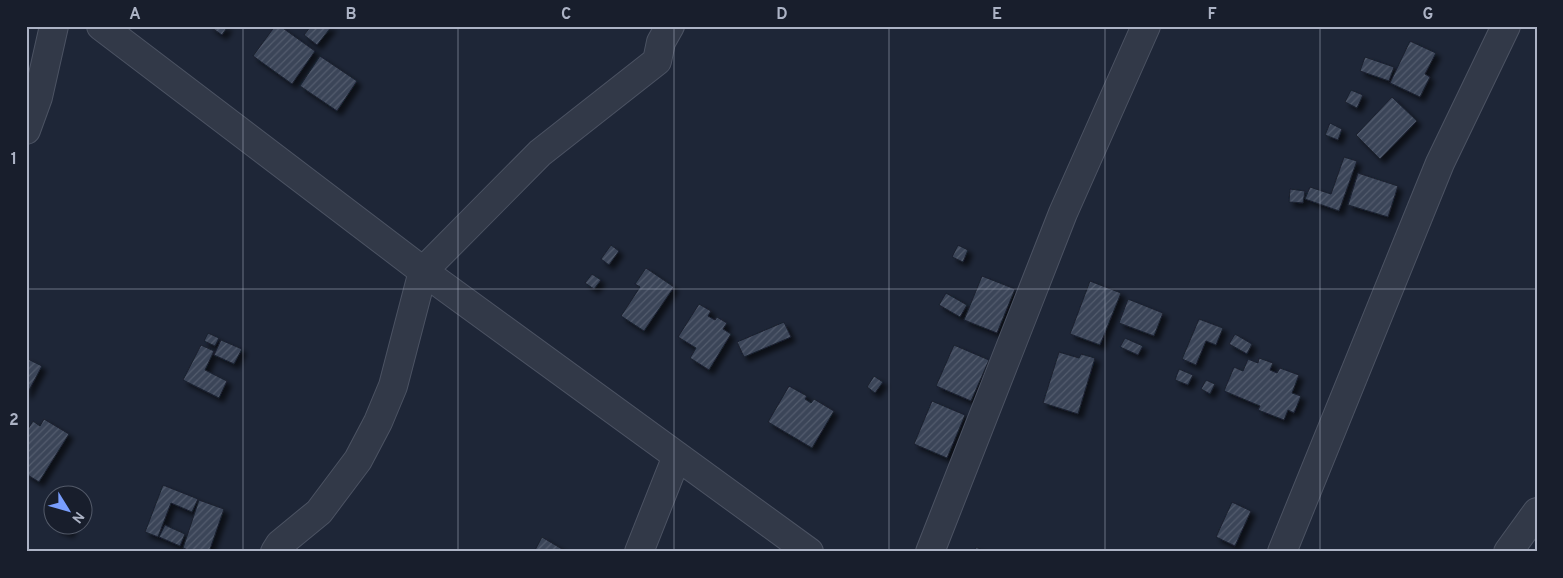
<svg xmlns="http://www.w3.org/2000/svg" width="1563" height="578" font-family="Overpass,sans-serif">
  <defs>
    <pattern id="building-hatch" width="6" height="6" patternUnits="userSpaceOnUse" patternTransform="scale(1.25)"><rect width="6" height="6" fill="#3a4458"/><path d="M-1 1l2-2M0 6l6-6M5 7l2-2" fill="none" stroke="#545d6e"/></pattern>
    <filter id="shadow"><feDropShadow dx="4.5" dy="4.5" stdDeviation="2.5" flood-color="#0009"/></filter>
  </defs>
  <rect width="100%" height="100%" fill="#1e2637"/>
  <path fill="url(#building-hatch)" stroke="#1a202e" filter="url(#shadow)" d="M209 26H228L222 35Z
    M275 26H280L315 51 292 84 253 56Z
    M311 26H332L317 45 304 35Z
    M1410 41 1436 53 1425 74 1430 77 1420 97 1390 83Z
    M320 56 357 81 337 111 300 86Z
    M1365 57 1394 67 1389 81 1360 71Z
    M1351 90 1363 95 1357 108 1345 102Z
    M1392 97 1417 121 1380 159 1356 135Z
    M1330 123 1342 129 1338 140 1325 135Z
    M1344 157 1357 161 1339 211 1305 199 1310 187 1331 194Z
    M1358 173 1398 186 1388 217 1348 205Z
    M1290 189 1305 191 1303 203 1289 202Z
    M611 245 619 251 609 265 601 259Z
    M958 245 968 250 963 262 952 257Z
    M646 268 674 287 644 331 621 316 640 287 635 284Z
    M592 274 601 280 594 289 585 283Z
    M982 276 1015 289 997 333 964 320Z
    M1090 281 1121 293 1100 345 1070 334Z
    M946 293 967 305 960 317 939 305Z
    M1128 299 1163 313 1154 336 1119 323Z
    M699 304 711 311 708 316 715 320 717 317 727 323 723 329 731 334 709 370 690 358 696 348 678 337Z
    M1199 319 1223 328 1216 345 1206 341 1196 365 1182 359Z
    M784 322 791 337 744 357 737 342Z
    M208 333 219 338 215 346 204 341Z
    M1235 334 1252 344 1247 354 1229 344Z
    M1125 338 1143 346 1138 355 1120 347Z
    M221 340 242 349 234 364 214 355Z
    M201 345 214 351 205 370 227 381 219 398 183 380Z
    M954 345 989 360 971 401 936 386Z
    M1059 352 1079 358 1081 354 1095 358 1078 414 1043 403Z
    M26 358 42 366 27 394H26Z
    M1259 358 1273 363 1270 370 1277 373 1280 368 1299 375 1292 393 1301 396 1294 413 1288 410 1284 420 1258 410 1260 406 1224 391 1234 367 1243 371 1248 359 1258 363Z
    M1179 369 1193 375 1188 385 1175 380Z
    M874 376 883 382 875 393 867 387Z
    M1206 380 1215 384 1210 394 1201 389Z
    M789 386 807 396 805 399 811 403 814 399 834 411 812 448 768 422Z
    M932 401 965 415 947 458 914 444Z
    M44 419 69 434 39 482 26 474V432L33 421 40 426Z
    M163 485 198 499 192 512 171 503 158 537 145 532Z
    M199 500 224 509 209 552H193L183 548Z
    M1232 502 1251 511 1235 546 1216 537Z
    M165 525 185 534 180 546 159 537Z
    M57 526H72L69 533 56 528Z
    M542 537 567 552H534Z
    M976 547 987 552H974Z"/>
  <g fill="none" stroke-linecap="round" stroke-linejoin="round">
    <defs>
      <path id="minor" d="M101 26 423 271 809 552
        M26 130 38 97 54 26
        M275 552 280 544 319 512 358 460 378 422 393 386 423 271 540 153 657 61 661 42 670 26
        M639 552 677 456
        M930 552 1063 213 1146 26
        M1282 552 1440 163 1506 26
        M1508 552 1537 512"/>
    </defs>
    <use href="#minor" stroke="#4c5363" stroke-width="30"/>
    <use href="#minor" stroke="#323948" stroke-width="28"/>
  </g>
  <path fill="none" stroke="#acb3c5" stroke-width="1" stroke-opacity="0.55" d="M243 26V552M458 26V552M674 26V552M889 26V552M1105 26V552M1320 26V552M26 289H1537"/>
  <rect width="1563" height="578" fill="none" stroke="#181e2c" stroke-width="55"/>
  <g transform="translate(68 510) rotate(127)"><circle r="24" fill="#181e2c" stroke="#535a69"/>
  <path d="M0-4L9 19L0 12L-9 19Z" fill="#799efd"/>
  <text y="-8" font-size="14" font-weight="bold" text-anchor="middle" fill="#acb3c5">N</text>
  </g>
  <rect x="28" y="28" width="1508" height="522" fill="none" stroke="#acb3c5" stroke-width="2"/>
  <g font-size="16" text-anchor="middle" font-weight="bold" fill="#acb3c5">
    <text x="135" y="19">A</text>
    <text x="351" y="19">B</text>
    <text x="566" y="19">C</text>
    <text x="782" y="19">D</text>
    <text x="997" y="19">E</text>
    <text x="1212" y="19">F</text>
    <text x="1428" y="19">G</text>
    <text x="14" y="164">1</text>
    <text x="14" y="425">2</text>
  </g>
</svg>
